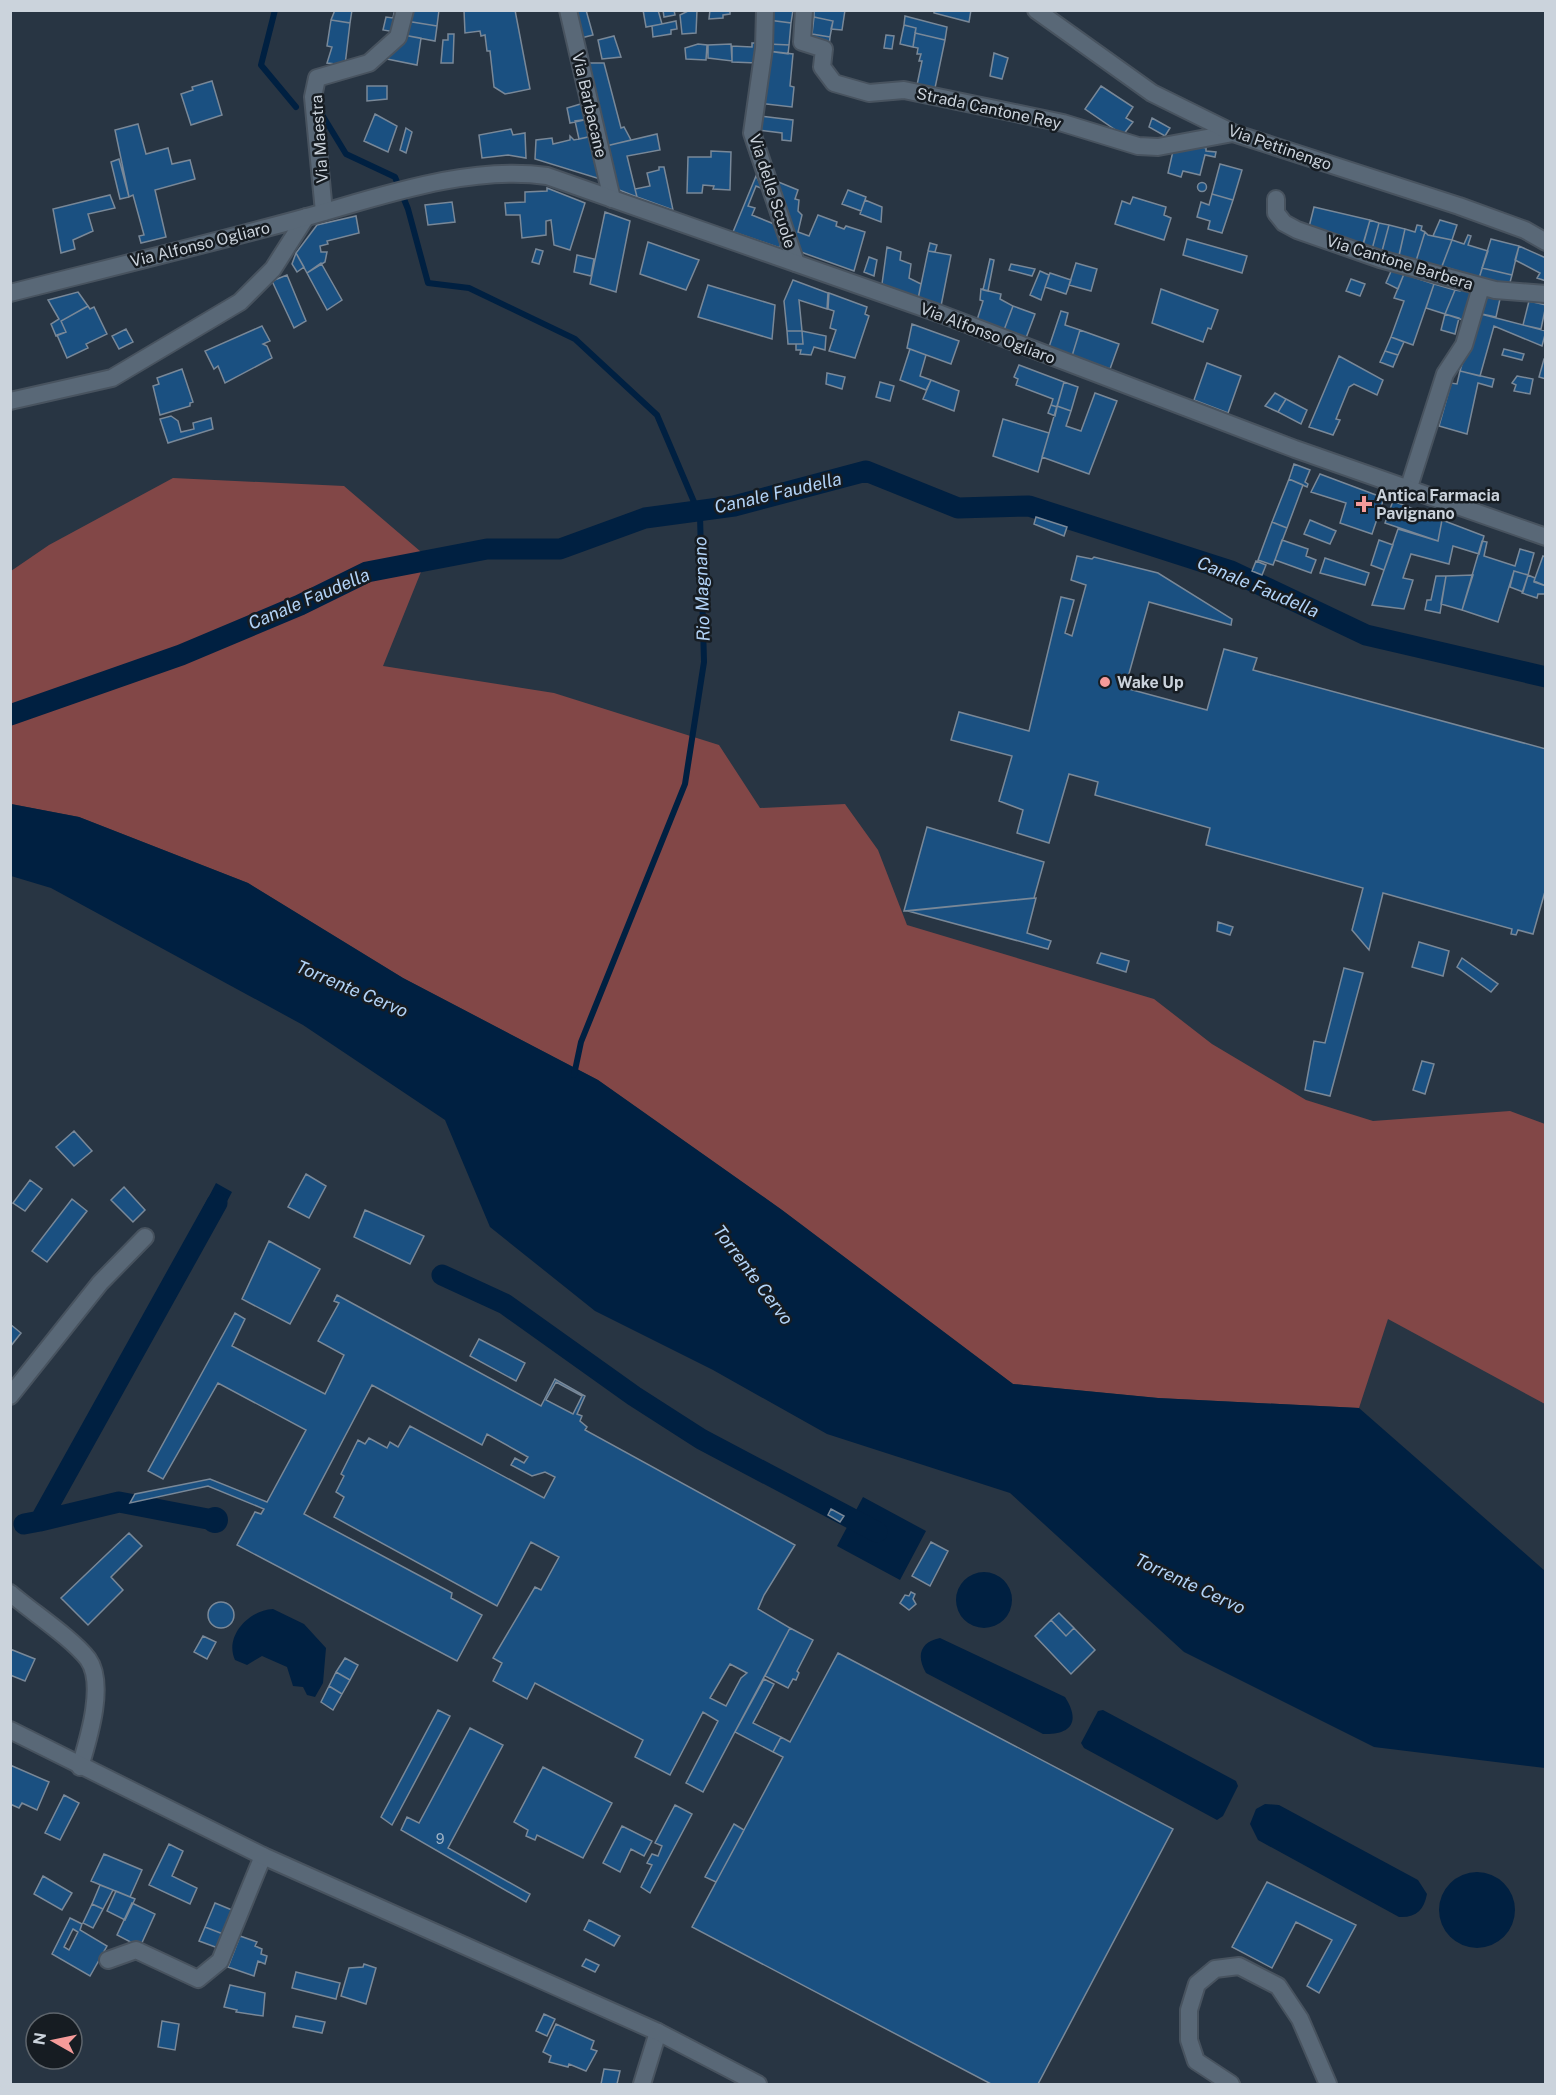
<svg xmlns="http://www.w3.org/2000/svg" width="1556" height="2095" font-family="'Public Sans',sans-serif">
  <rect width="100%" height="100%" fill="#283543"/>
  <path fill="#824747" d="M173 478 344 486 427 557 383 666 554 693 719 745 760 808 845 804 878 850 907 925 1154 999 1212 1044 1306 1100 1373 1121 1510 1111 1545 1124V1404L1388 1319 1359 1408 1158 1398 1013 1384 782 1210 598 1080 403 978 248 883 79 817 11 804V571L49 545Z"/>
  <path fill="#002041" d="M11 804 79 817 248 883 403 978 598 1080 782 1210 1013 1384 1158 1398 1359 1408 1545 1571V1768L1374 1747 1184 1652 1010 1493 827 1434 713 1370 595 1311 490 1227 445 1120 303 1025 51 888 11 876Z
    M216 1183 232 1192 211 1232 195 1223Z
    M863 1497 926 1531 900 1580 837 1546Z
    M202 1520a13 13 0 1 1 26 0a13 13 0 1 1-26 0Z
    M956 1600a28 28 0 1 1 56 0a28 28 0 1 1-56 0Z
    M273 1609 304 1624 326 1648 323 1683 315 1697 307 1695 303 1687 293 1686 287 1667 262 1656 247 1665 235 1660C224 1636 249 1610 273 1609Z
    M940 1638 1065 1697C1081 1722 1071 1735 1043 1734L926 1673C916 1656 920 1642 940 1638Z
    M1103 1710 1236 1781 1238 1786 1223 1816 1217 1820 1084 1748 1081 1743 1098 1711Z
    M1265 1804 1279 1805 1418 1880 1427 1894C1424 1910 1416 1918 1399 1917L1258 1840 1250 1824 1256 1809Z
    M1439 1910a38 38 0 1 1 76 0a38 38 0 1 1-76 0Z"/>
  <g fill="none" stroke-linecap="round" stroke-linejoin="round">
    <path stroke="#002041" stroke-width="6" d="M275 10 261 65 296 107
      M321 113 346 154 395 177 408 209 428 283 469 288 575 339 657 415 700 516 704 662 685 784 581 1042 574 1075"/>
    <path stroke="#002041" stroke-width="21" d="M10 715 181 655 300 605 367 572 487 549H560L645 518 734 506 866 471 958 508 1029 506 1231 571 1366 635 1546 677
      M442 1275 505 1304 634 1396 701 1439 877 1532
      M40 1521 119 1502 213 1520
      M24 1524 40 1521 217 1203"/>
  </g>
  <path fill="#1a5081" stroke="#798898" stroke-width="1.5" fill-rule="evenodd" d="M335 10H352L350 23 331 20Z
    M408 10H439L437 26 406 21Z
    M464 10H515L530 89 505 94 494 87 490 51H487L485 35 481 36 480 31 465 33Z
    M569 10H586L593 35 577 39Z
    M643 10H658L662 24 646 27Z
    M663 10H674L675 15 664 17Z
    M690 10H697L696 33 682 34 680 15Z
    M710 10H730V14L723 15V18L709 19Z
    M768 10H793L791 23 768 20Z
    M814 10H845L842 30 831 29 833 21 814 17Z
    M934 10H971L969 22 934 13Z
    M394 13 400 14 395 32 383 30 386 17 393 18Z
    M905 16 947 27 945 40 915 33 916 28 904 25Z
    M814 17 833 21 830 37 812 34Z
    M331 20 350 23 345 65 327 63 332 47 327 46Z
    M768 20 791 23 789 45 768 44Z
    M406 21 437 26 435 41 403 35Z
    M676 21 677 29 671 30V34L653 37 652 26Z
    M904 25 916 28 913 47 900 44Z
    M915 33 945 40 935 88 917 85 922 61H919L921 54H917L918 48 913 47Z
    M448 34H454L453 63H441L443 40H448Z
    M812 34 830 37 829 46 810 42Z
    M403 35 421 38 417 65 382 58Z
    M886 35 894 36 892 49 884 48Z
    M614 36 621 57 602 59 598 40Z
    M752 43H757V63L732 62V46L752 47Z
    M698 44 707 45 706 60 686 59 685 48Z
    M731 44 732 61 708 58V45Z
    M768 44 789 45 788 54 768 51Z
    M768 51 793 54 790 86 794 87 792 107 758 103Z
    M994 53 1008 58 1002 79 990 76Z
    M585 63H604L621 128 624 127 631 140 606 146Z
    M212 81 222 115 191 125 181 94 193 90 192 87Z
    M367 86H387V99L367 101Z
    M1101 86 1133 107 1126 118 1133 122 1123 135 1085 109Z
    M584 103 589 119 570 123 567 108Z
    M375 114 397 126 388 152 364 141Z
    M759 116 793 120 791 141 782 140V133L759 130Z
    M1152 118 1170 128 1165 136 1149 127Z
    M589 119 593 136 579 139 575 121Z
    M138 124 146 154 168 148 172 164 190 160 195 179 155 190 166 237 141 243 139 236 144 235 133 195 129 197 115 130Z
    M406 128 412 132 406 153 400 150Z
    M511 129 513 135 525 133 526 158 508 155 482 158 479 135Z
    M657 134 660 150 627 156 637 197 614 188 606 146Z
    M570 136 574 140 593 136 600 179 535 159 536 140 552 138 553 144 570 140Z
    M1195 145 1206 148V151L1216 152 1215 157 1205 155 1200 175 1183 171 1181 177 1168 173 1173 151Z
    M711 151 731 152 730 190 713 189 714 186 703 185 702 193H687L688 157H711Z
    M119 159 129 197 120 199 111 162Z
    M1220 164 1242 170 1233 200 1212 194Z
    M659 167H664L673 210 637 197 635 189 650 186 647 173 659 170Z
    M756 176 763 189 756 186 748 206 755 208 752 215 774 224 782 233 780 248 733 232Z
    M771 179 798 190 795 199 799 200 798 211 802 215 798 232 809 236 818 215 837 222 836 226 844 229 846 226 865 232 854 271 798 251Z
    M1197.5 187a4.5 4.5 0 1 1 9 0a4.5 4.5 0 1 1-9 0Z
    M547 188 585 203 570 250 554 245 551 220 546 221V235L522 238 520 215H506L505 203 525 202V192L547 191Z
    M848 190 866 197 861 211 842 204Z
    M1212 194 1233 200 1222 233 1208 229 1210 221 1197 217 1201 202 1209 205Z
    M110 195 115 208 88 214 93 231 73 240 75 249 61 253 53 209Z
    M1133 197 1166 207 1164 215 1171 218 1164 240 1115 224 1122 201 1130 204Z
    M865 200 882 207 881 222 860 214Z
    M452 202 455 222 428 225 425 205Z
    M1314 207 1370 220 1363 244 1309 227Z
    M605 212 630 221 616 292 590 284Z
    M356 216 359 233 327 241 328 244 320 246 321 252H327L325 262 307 273 296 253 317 225Z
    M1370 220 1379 223 1371 253 1362 249Z
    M1440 220 1457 225 1452 240 1433 236Z
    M1379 223 1389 225 1381 255 1371 253Z
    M1389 225 1405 229 1399 256 1382 251Z
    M1417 225 1422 226 1421 230 1425 232 1416 261 1399 255 1405 229 1415 232Z
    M1425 232 1428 235 1452 240 1441 269 1416 261Z
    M1468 235 1471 236 1468 245 1488 251 1479 278 1442 266 1452 240 1464 244Z
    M1187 239 1247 256 1242 273 1183 255Z
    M1491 239 1519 246 1512 275 1482 268Z
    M648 242 699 260 686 290 640 274Z
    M930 243 937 245 935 252 928 251Z
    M1519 246 1546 258V281L1537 278 1540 273 1515 260Z
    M887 247 901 252 900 260 911 264 909 278 921 284 918 299 882 284Z
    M536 249 543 251 539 264 532 262Z
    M928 251 951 255 941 306 918 299Z
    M296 253 304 267 297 272 292 264Z
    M577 255 594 259 591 276 574 272Z
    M869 257 877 260 874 276 864 272Z
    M990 259 994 260 988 291 983 290Z
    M321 263 342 300 327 310 307 273Z
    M1076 263 1097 269 1091 291 1069 285Z
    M1011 264 1035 269 1032 276 1009 270Z
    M1482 268 1512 275 1509 286 1478 283Z
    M1392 269 1404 274 1398 289 1386 283Z
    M1040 271 1049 275 1041 300 1030 295Z
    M1050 273 1071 280 1066 294 1045 287Z
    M1404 274 1434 284 1413 345 1391 337 1404 301 1394 298Z
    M287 275 306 321 294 328 272 281Z
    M1351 279 1365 284 1360 296 1346 291Z
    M793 280 828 293 827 309 799 300 802 331H787L784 301Z
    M1434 284 1455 290 1445 314 1426 308Z
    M708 285 775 305 772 339 698 317Z
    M1461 288 1476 292 1469 322 1445 314 1455 290 1460 291Z
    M981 289 1001 294 1000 299 1013 306 1004 330 977 320 983 301 980 300Z
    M1161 289 1218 310 1211 329 1208 328 1203 342 1152 323Z
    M78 292 88 306 61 321 66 332 56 336 51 324 59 319 48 300Z
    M829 293 867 307 865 314 869 316 855 358 829 351 836 330 830 328 834 311 828 309Z
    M1482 296 1500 299 1496 317 1477 313Z
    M1529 301 1546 305 1541 329 1523 325Z
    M88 306 90 309 94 307 107 334 86 344 88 348 67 358 57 335 66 332 61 321Z
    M1013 306 1035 314 1026 338 1004 330Z
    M1061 311 1068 313 1065 325 1080 330 1072 356 1049 347Z
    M1477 313 1546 331 1542 346 1494 326 1480 376 1460 371Z
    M1445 314 1459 318 1455 334 1441 330Z
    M912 324 959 341 951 364 907 348Z
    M262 326 270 341 263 344 267 346 272 358 225 383 218 366 214 369 205 351Z
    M126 329 133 342 119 349 112 336Z
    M1080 330 1119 344 1110 369 1072 356Z
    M787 331H802L803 344H788Z
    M802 331 826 336 825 350 814 347 811 355 800 354 801 350H796V344H803Z
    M1391 337 1404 342 1398 355 1385 351Z
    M910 349 926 355 920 376 931 380 926 390 900 380Z
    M1504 349 1524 354 1522 360 1502 355Z
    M1385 351 1398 355 1393 367 1380 362Z
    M1339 356 1383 380 1377 395 1354 384 1349 387 1336 419 1340 420 1333 435 1309 427Z
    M1544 359H1546V379L1539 377Z
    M1207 363 1241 376 1228 413 1194 400Z
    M1019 365 1064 382 1057 407 1051 405 1053 399 1016 385 1018 379 1014 377Z
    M182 369 193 402 190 403V406L160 415 153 386 159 384 157 378Z
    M1460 371 1494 379 1492 387 1478 383 1467 434 1439 426 1451 383 1457 384Z
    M827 373 845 377 842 389 826 384Z
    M1517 376 1533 379 1530 394 1514 391 1516 385 1512 383Z
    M931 380 959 391 954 411 923 399Z
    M880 382 894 386 890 401 876 397Z
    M1064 382 1078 387 1071 411 1057 406Z
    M1095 393 1117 401 1089 474 1042 457 1057 406 1071 411 1066 426 1081 431Z
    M1275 393 1286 399 1278 412 1265 406Z
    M1286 399 1307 410 1301 424 1278 412Z
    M1051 405 1057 407 1055 416 1048 413Z
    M171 416 178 421 181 432 194 429 193 423 211 418 213 429 168 443 160 419Z
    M1003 419 1049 433 1038 472 993 456Z
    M1294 464 1310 470 1305 482 1308 484 1307 487 1289 479Z
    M1320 474 1384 498 1372 534 1340 523 1346 503 1311 492Z
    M1289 479 1303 485 1287 528 1272 522Z
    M1393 501 1442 520 1438 541 1385 523Z
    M1036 517 1067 527 1064 536 1034 524Z
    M1310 520 1336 531 1330 544 1304 534Z
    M1442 520 1484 536 1479 554 1453 546 1449 564 1411 554 1403 578 1413 580 1404 609 1372 605 1398 529 1438 541Z
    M1272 522 1287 528 1273 565 1258 560Z
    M1282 540 1308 549 1306 556 1316 560 1311 573 1275 560Z
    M1379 540 1393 545 1384 570 1371 565Z
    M1482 541 1487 542 1484 556 1515 566 1520 549 1534 553 1528 575 1514 571 1498 622 1462 610Z
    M1077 556 1092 559 1094 557 1158 573 1232 619 1231 625 1149 602 1125 688 1207 710 1224 649 1257 658 1253 670 1546 749V888L1533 934 1518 930 1516 935 1511 934 1512 929 1383 893 1369 950 1352 930 1363 888 1206 845 1210 828 1095 795 1098 782 1069 774 1049 843 1017 833 1023 810 999 801 1012 756 951 740 959 712 1029 731 1061 597 1074 600 1065 633 1072 636 1086 585 1071 580Z
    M1543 556 1546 557V586L1534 581Z
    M1325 558 1369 573 1365 585 1320 573Z
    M1256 561 1266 565 1262 575 1252 571Z
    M1514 571 1528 575 1523 592 1510 587Z
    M1473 575 1462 610 1441 604 1446 576Z
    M1528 575 1535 578 1534 582 1546 586V594H1538L1537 598 1522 593Z
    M1436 576H1446L1440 613 1425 610 1427 600H1431Z
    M927 827 1044 862 1034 898 904 911Z
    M1036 898 1027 933 1051 941 1048 949 908 911Z
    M1218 922 1233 927 1230 935 1217 931Z
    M1419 942 1449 951 1443 976 1412 967Z
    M1101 953 1129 961 1126 972 1097 963Z
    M1462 958 1498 984 1491 992 1457 967Z
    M1344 968 1363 973 1330 1096 1305 1090 1314 1041 1325 1043Z
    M1422 1061 1434 1064 1425 1094 1413 1090Z
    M74 1131 92 1151 74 1166 56 1147Z
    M306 1174 326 1186 309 1218 288 1207Z
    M30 1180 42 1189 25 1211 13 1203Z
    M124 1187 145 1210 133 1222 111 1200Z
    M72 1199 87 1211 47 1262 32 1251Z
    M365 1210 424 1236 410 1264 354 1237Z
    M269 1241 320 1269 290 1324 242 1299Z
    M337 1295 541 1406 555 1379 585 1396 577 1414 582 1416 580 1421 587 1427 585 1430 795 1545 764 1595 758 1609 790 1628 703 1792 686 1783 718 1721 703 1712 670 1775 635 1757 643 1740 535 1683 527 1699 493 1681 502 1663 493 1658 535 1587 541 1590 559 1557 531 1542 497 1606 334 1517 344 1497 336 1492 344 1476 341 1474 358 1440 365 1444 369 1438 387 1448 390 1442 398 1447 410 1426 544 1498 555 1477 545 1472 532 1476 511 1465 515 1458 524 1463 528 1457 487 1434 482 1445 372 1385 304 1514 452 1593 451 1598 482 1615 457 1661 237 1545 255 1512 261 1514 264 1509 208 1486 130 1503 135 1494 210 1479 267 1502 306 1430 218 1383 163 1479 148 1471 235 1313 245 1319 232 1346 325 1394 344 1355 318 1341 339 1303 334 1301ZM730 1664 747 1673 741 1678 726 1706 710 1698Z
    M10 1324 21 1333 10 1347Z
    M479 1339 525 1363 516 1381 470 1356Z
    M556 1382 582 1396 573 1414 546 1400Z
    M831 1509 844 1516 840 1522 828 1515Z
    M129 1533 142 1546 111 1577 123 1590 88 1625 61 1598Z
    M931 1542 948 1551 930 1586 912 1576Z
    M911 1592 915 1594 913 1599 916 1604 909 1610 900 1603 905 1595 909 1596Z
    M208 1615a13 13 0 1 1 26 0a13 13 0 1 1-26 0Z
    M1059 1613 1074 1628 1066 1636 1051 1620Z
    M1051 1620 1066 1636 1074 1628 1095 1650 1071 1674 1035 1636Z
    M790 1628 813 1640 797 1671 799 1673 796 1680 793 1679 788 1688 765 1676Z
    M203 1636 216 1642 207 1659 194 1652Z
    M10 1649 35 1659 25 1681 10 1675Z
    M838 1653 1173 1829 1038 2084H991L692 1927 783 1757 773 1752 781 1737 790 1742Z
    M345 1658 358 1665 350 1680 336 1672Z
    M336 1672 350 1680 342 1694 329 1686Z
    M764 1679 774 1684 753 1723 781 1737 773 1752 735 1732Z
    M329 1686 342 1694 333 1710 321 1702Z
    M438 1710 450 1716 392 1825 381 1817Z
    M470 1728 503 1745 448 1848 530 1894 526 1902 401 1830 407 1817 419 1823Z
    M10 1765 49 1782 37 1810 22 1803 19 1808 10 1804Z
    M543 1767 612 1803 583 1858 537 1835 535 1840 526 1836 528 1830 514 1822Z
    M64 1795 79 1803 60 1840 45 1833Z
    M675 1805 692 1814 650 1893 641 1887 652 1865 647 1863 652 1854 658 1856 662 1846 655 1843Z
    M734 1824 744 1830 716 1882 705 1877Z
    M622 1826 652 1841 644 1856 631 1849 620 1872 603 1863Z
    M169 1844 183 1851 172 1876 197 1888 190 1904 149 1885Z
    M104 1854 142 1870 130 1897 91 1881Z
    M43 1876 72 1893 62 1910 34 1894Z
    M1267 1882 1356 1925 1319 1993 1307 1986 1332 1940 1296 1922 1272 1968 1232 1947Z
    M100 1885 113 1890 103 1909 92 1904Z
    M116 1891 135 1899 125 1920 107 1911Z
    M132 1903 155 1914 140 1947 117 1935Z
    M215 1903 232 1910 223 1934 205 1927Z
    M92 1904 103 1909 93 1928 83 1923Z
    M70 1918 82 1924 80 1930 107 1946 90 1976 52 1954ZM73 1929 78 1932 69 1950 64 1947Z
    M589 1920 620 1936 614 1946 584 1930Z
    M205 1927 223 1934 218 1948 199 1941Z
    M240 1936 257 1942 255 1946 262 1949 261 1954 267 1956 265 1964 258 1961 254 1976 228 1967Z
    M586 1959 599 1965 595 1972 582 1966Z
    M364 1964 376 1968 366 2004 341 1996 349 1968 363 1967Z
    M296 1972 340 1983 336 1999 292 1988Z
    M230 1985 265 1993 263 2016 236 2012 237 2010 224 2007Z
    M544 2014 555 2019 547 2036 536 2031Z
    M296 2016 325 2022 322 2033 293 2027Z
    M162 2021 179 2024 175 2050 158 2047Z
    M556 2024 594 2041 591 2049 597 2051 586 2071 569 2064 568 2067 549 2062 551 2056 543 2052Z
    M604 2069 620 2071 617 2084H601Z"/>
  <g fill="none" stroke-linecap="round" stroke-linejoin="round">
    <defs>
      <path id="minor" d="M568 10 612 199
        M765 10 764 48 752 133 796 263
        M804 10 802 42 824 49 822 67 834 83 869 93 904 90 1063 123 1138 146 1158 147 1233 133
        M1276 199V213L1284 223 1297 230 1380 259 1495 290 1546 294
        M324 212 313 97 317 78 369 63 398 37 405 10
        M10 401 112 378 240 302 273 269 306 217
        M1409 487 1445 374 1464 345 1481 287
        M10 1396 100 1283 145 1237
        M10 1593C32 1612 72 1638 88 1659 106 1684 88 1740 80 1767
        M108 1960 136 1950 198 1979 220 1961 263 1856
        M642 2084 658 2032
        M1231 2084 1196 2061 1189 2040V2010L1197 1984 1215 1969 1239 1966 1278 1986 1300 2019 1328 2084"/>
      <path id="tertiary" d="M10 1730 263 1856 658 2032 758 2084"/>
      <path id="secondary" d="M1036 10 1152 93 1233 133 1459 206 1525 230 1546 242
        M10 293C109 268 208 244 307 217 382 196 469 165 547 176L938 313 1295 449 1546 537"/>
    </defs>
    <use href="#minor" stroke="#48535f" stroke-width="20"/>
    <use href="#tertiary" stroke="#48535f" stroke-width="20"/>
    <use href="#secondary" stroke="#48535f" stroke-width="20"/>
    <use href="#minor" stroke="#596877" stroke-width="16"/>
    <use href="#tertiary" stroke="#596877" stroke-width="16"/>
    <use href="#secondary" stroke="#596877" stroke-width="16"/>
  </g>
  <g fill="#f59b9a" stroke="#161c22" stroke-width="2">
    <path d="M1361 495h6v6h6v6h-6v6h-6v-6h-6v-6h6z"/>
    <circle cx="1105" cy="682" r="6"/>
  </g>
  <g text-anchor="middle" stroke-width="5" stroke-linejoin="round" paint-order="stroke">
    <g font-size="14" fill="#9fb2c5">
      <text x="440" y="1844">9</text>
    </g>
    <g font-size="16" fill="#cbd3dc" stroke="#161c22">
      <text transform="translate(590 105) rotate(77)" y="6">Via Barbacane</text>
      <text transform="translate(989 108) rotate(12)" y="6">Strada Cantone Rey</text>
      <text transform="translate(319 139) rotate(-94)" y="6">Via Maestra</text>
      <text transform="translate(1280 147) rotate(19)" y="6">Via Pettinengo</text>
      <text transform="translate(773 191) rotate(72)" y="6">Via delle Scuole</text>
      <text transform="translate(200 244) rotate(-14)" y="6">Via Alfonso Ogliaro</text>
      <text transform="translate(1400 262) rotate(17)" y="6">Via Cantone Barbera</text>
      <text transform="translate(988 333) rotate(21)" y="6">Via Alfonso Ogliaro</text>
    </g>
    <g font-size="16" font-weight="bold" fill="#cbd3dc" stroke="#161c22" text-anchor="start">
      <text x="1376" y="501">Antica Farmacia<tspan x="1376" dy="18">Pavignano</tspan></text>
      <text x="1117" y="688">Wake Up</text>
    </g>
    <g font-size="18" font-style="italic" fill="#b2d3f7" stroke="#161c22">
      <text transform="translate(778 493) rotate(-13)" y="6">Canale Faudella</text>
      <text transform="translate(1258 587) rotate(23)" y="6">Canale Faudella</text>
      <text transform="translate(702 589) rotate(-92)" y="6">Rio Magnano</text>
      <text transform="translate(309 599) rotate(-23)" y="6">Canale Faudella</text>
      <text transform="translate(352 989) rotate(23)" y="6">Torrente Cervo</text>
      <text transform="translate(753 1275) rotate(53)" y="6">Torrente Cervo</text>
      <text transform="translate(1190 1584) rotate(25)" y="6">Torrente Cervo</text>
    </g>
  </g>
  <rect width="1556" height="2095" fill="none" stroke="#cbd3dc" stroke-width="24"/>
  <g transform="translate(54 2041) rotate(279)"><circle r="28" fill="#161c22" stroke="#5e656c" stroke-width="1.5"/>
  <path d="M0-4.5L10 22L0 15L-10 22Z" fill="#f59b9a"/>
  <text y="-9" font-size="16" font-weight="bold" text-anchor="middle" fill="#cbd3dc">N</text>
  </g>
</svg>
